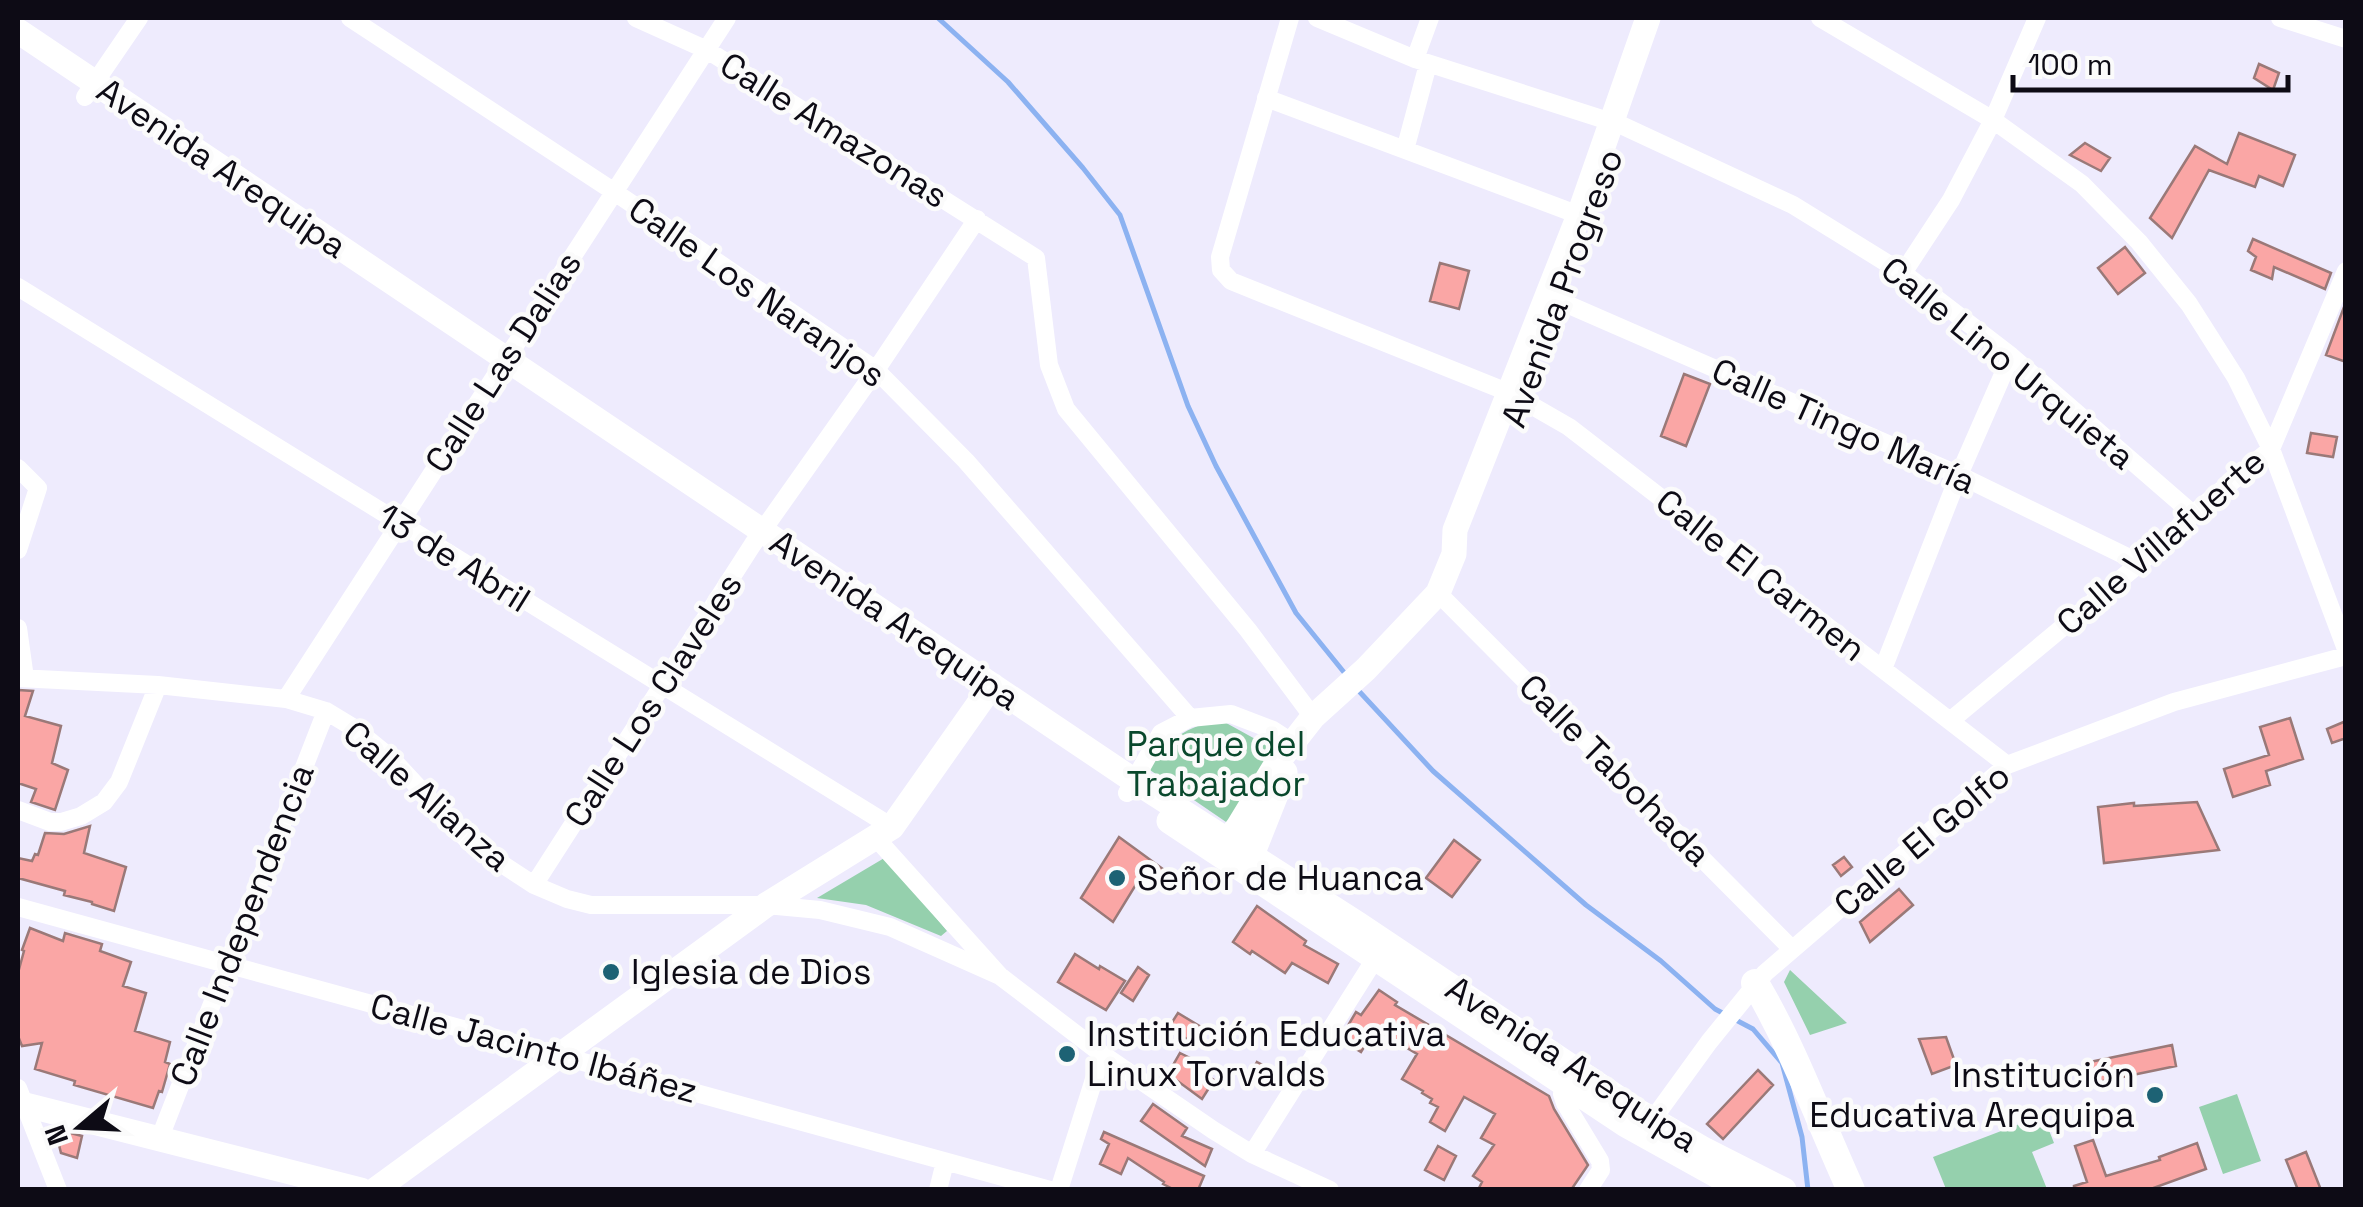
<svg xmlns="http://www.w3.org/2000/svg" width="2363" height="1207" font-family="'Space Grotesk',sans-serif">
  <rect width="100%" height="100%" fill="#eeebfd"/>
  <path fill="#95d0ad" d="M1219 719 1275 750 1229 824 1147 768C1169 739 1183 729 1219 719Z
    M886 857 947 931 941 936 866 905 817 898Z
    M1790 970 1847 1023 1810 1035 1784 982Z
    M2237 1094 2261 1161 2223 1174 2199 1107Z
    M2043 1115 2054 1143 2032 1152 2047 1189H1946L1933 1157Z"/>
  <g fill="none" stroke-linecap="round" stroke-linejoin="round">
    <path stroke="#8cb2f1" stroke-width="5" d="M938 18 1008 82 1083 168 1120 215 1188 406 1216 466 1296 613 1347 676
      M1357 689 1433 771 1586 905 1661 961 1715 1009 1753 1029 1782 1063 1802 1137 1808 1190"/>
  </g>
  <path fill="#faa6a5" stroke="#9a7978" stroke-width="2.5" d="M2259 64 2279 73 2273 90 2254 78Z
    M2239 133 2295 155 2283 186 2259 176 2255 187 2209 170 2172 238 2150 218 2195 146 2227 164Z
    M2085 143 2110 158 2101 171 2070 155Z
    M2253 239 2331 273 2325 289 2274 267 2272 279 2251 270 2256 257 2248 251Z
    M2125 247 2145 273 2118 294 2098 268Z
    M1440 263 1469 271 1459 309 1430 301Z
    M2344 307H2346V362L2326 355Z
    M1684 374 1710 384 1686 446 1661 436Z
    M2311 433 2337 437 2333 457 2307 453Z
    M18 690 33 691 25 716 61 726 52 763 68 770 55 810 31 802 36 789 18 783Z
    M2290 718 2303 759 2266 771 2270 785 2233 797 2224 769 2269 755 2260 727Z
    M2346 721V738L2332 743 2327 729Z
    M2197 802 2219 850 2104 863 2098 807 2134 803V806Z
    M90 826 84 853 126 867 114 911 92 904V902L64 895 65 891 18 878V858L32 861 35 854 38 855 45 833 64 834Z
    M1119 837 1167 872 1159 884 1143 873 1113 922 1081 898Z
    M1454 840 1480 860 1452 897 1426 878Z
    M1844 857 1852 867 1841 876 1833 865Z
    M1899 889 1913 905 1870 942 1860 922Z
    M1257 906 1306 941 1304 945 1338 964 1328 983 1292 963 1285 973 1252 951 1250 954 1233 942Z
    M30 928 63 941 65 933 102 944 100 951 131 962 123 986 146 993 135 1031 170 1042 165 1062 170 1064 162 1092 159 1091 153 1108 74 1085 75 1081 35 1069 42 1043 22 1046 18 1036V973L24 951 22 950Z
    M1075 954 1099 969 1100 966 1125 981 1106 1010 1058 982Z
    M1138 967 1149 975 1133 1001 1121 993Z
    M1379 990 1397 1002 1395 1005 1549 1096 1554 1109 1588 1165 1571 1190H1478L1482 1182 1473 1176 1494 1145 1481 1138 1495 1114 1464 1097 1445 1131 1430 1122 1438 1107 1430 1103 1432 1099 1422 1093 1423 1091 1402 1079 1417 1054 1375 1029 1361 1052 1340 1039 1356 1012 1361 1015Z
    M1178 1013 1206 1030 1197 1046 1169 1027Z
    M1946 1037 1956 1065 1932 1074 1919 1039Z
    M2172 1045 2176 1066 2089 1084 2085 1063Z
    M1180 1053 1194 1060 1191 1064 1214 1080 1202 1099 1168 1074Z
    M1257 1062 1272 1070 1262 1087 1248 1078Z
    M1758 1070 1773 1085 1723 1139 1707 1124Z
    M1153 1104 1187 1128 1182 1136 1212 1149 1205 1166 1141 1121Z
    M55 1129 82 1136 77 1158 61 1153Z
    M1104 1132 1204 1176 1198 1190H1175L1163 1184 1164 1182 1128 1158 1121 1174 1100 1164 1109 1144 1101 1139Z
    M2093 1140 2106 1176 2160 1160 2159 1157 2197 1143 2206 1169 2148 1190H2074V1186L2087 1182 2075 1146Z
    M1438 1146 1456 1156 1444 1180 1425 1170Z
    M2306 1152 2321 1190H2298L2286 1160Z"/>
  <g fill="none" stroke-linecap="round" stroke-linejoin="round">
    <path stroke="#fff" stroke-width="18" d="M350 18 613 191 876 370 966 461 1190 718
      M636 18 707 50 1036 258 1049 365 1066 409 1248 630 1313 717
      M1290 18 1220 257 1221 270 1231 281 1510 393 1569 427 2007 765
      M1317 18 1415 59 1621 125 1793 205 1903 273 2011 356 2193 514
      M1820 18 1993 120 2082 184 2139 242 2189 304 2236 378 2271 449 2346 649
      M2280 18 2346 39
      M1415 59 1430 18
      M85 97 139 18
      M1266 98 1579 215
      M1405 150 1428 64
      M1903 273 1951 200 1993 120 2037 18
      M18 287 892 827
      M1546 295 1959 475 2140 563
      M18 468 38 488 18 550
      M1438 593 1792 949
      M18 628 25 678
      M1883 669 1959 475 2011 356
      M18 678 158 685 286 699 326 711 354 728 392 759 470 843 534 885 567 899 591 905H766L820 910 890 927 1000 976
      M286 699 727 18
      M1950 721 2140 563 2193 514 2271 449 2346 271
      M1127 793 1161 733 1190 718 1231 714 1273 730 1293 743
      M18 810 50 822H61L81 816 104 802 119 782 158 685
      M876 838 1000 976 1102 1054 1213 1130 1252 1154 1330 1190
      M534 885 753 544 876 370 977 219
      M18 907 1050 1190
      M1565 1084 1562 1094 1565 1103 1600 1161 1601 1170 1588 1190
      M18 1088 58 1190
      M1648 1126 1709 1042 1765 973 2007 765 2174 702 2346 656
      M159 1140 326 711
      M1252 1154 1380 951
      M938 1190 945 1162
      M1059 1190 1102 1054"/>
    <path stroke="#fff" stroke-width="25" d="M18 31 1133 780 1358 924 1636 1110 1705 1150 1784 1190
      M1169 821 1626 1125 1743 1190
      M1221 849 1238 827 1277 763 1313 717 1366 669 1438 593 1454 554 1455 530 1579 215 1648 18
      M1243 868 1252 855 1285 772
      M18 1103 361 1190
      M375 1190 766 905 892 827 992 685"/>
    <path stroke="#fff" stroke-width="28" d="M1755 983C1794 1049 1819 1120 1851 1190"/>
  </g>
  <g fill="#1d6274" stroke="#fbfbfb" stroke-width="4">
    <circle cx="1117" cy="878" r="10"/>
    <circle cx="611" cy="972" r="10"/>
    <circle cx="1067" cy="1054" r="10"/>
    <circle cx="2155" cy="1095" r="10"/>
  </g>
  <g text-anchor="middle" stroke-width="9" stroke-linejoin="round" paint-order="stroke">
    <g font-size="35" fill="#0d0b15" stroke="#fbfbfb">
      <text transform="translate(834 130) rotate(32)" y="12">Calle Amazonas</text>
      <text transform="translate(222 168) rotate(34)" y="12">Avenida Arequipa</text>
      <text transform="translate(1562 288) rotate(-70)" y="12">Avenida Progreso</text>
      <text transform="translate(757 292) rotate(35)" y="12">Calle Los Naranjos</text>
      <text transform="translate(503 362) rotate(-57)" y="12">Calle Las Dalias</text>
      <text transform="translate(2008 363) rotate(39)" y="12">Calle Lino Urquieta</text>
      <text transform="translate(1844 426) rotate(24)" y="12">Calle Tingo María</text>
      <text transform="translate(2161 542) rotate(-41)" y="12">Calle Villafuerte</text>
      <text transform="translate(454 558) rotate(32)" y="12">13 de Abril</text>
      <text transform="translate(1761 575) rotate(38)" y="12">Calle El Carmen</text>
      <text transform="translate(895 620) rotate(34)" y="12">Avenida Arequipa</text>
      <text transform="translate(653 700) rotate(-57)" y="12">Calle Los Claveles</text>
      <text transform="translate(1615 770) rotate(45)" y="12">Calle Tabohada</text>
      <text transform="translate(427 796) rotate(41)" y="12">Calle Alianza</text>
      <text transform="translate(1922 840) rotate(-40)" y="12">Calle El Golfo</text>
      <text transform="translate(242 925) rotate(-69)" y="12">Calle Independencia</text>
      <text transform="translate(534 1048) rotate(15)" y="12">Calle Jacinto Ibáñez</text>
      <text transform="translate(1572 1064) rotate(33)" y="12">Avenida Arequipa</text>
    </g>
    <g font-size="35" fill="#09482c" stroke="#fbfbfb">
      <text x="1216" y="756">Parque del<tspan x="1216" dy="40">Trabajador</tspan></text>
    </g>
    <g font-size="35" fill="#0d0b15" stroke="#fbfbfb" text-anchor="start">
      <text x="1137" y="890">Señor de Huanca</text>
      <text x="631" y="984">Iglesia de Dios</text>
      <text x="1087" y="1046">Institución Educativa<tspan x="1087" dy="40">Linux Torvalds</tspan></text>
      <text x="2135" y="1087" text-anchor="end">Institución<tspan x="2135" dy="40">Educativa Arequipa</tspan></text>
    </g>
  </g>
  <rect width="2363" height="1207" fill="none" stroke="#0d0b15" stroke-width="40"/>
  <g transform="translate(80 1127) rotate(251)" stroke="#fbfbfb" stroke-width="8" paint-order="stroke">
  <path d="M0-8L18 38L0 25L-18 38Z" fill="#0d0b15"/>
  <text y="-15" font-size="28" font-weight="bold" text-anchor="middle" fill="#0d0b15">N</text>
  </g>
  <path d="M2013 75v15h275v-15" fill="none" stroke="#0d0b15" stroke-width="5"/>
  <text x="2028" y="75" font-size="30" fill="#0d0b15" stroke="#fbfbfb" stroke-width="8" paint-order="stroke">100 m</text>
</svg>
